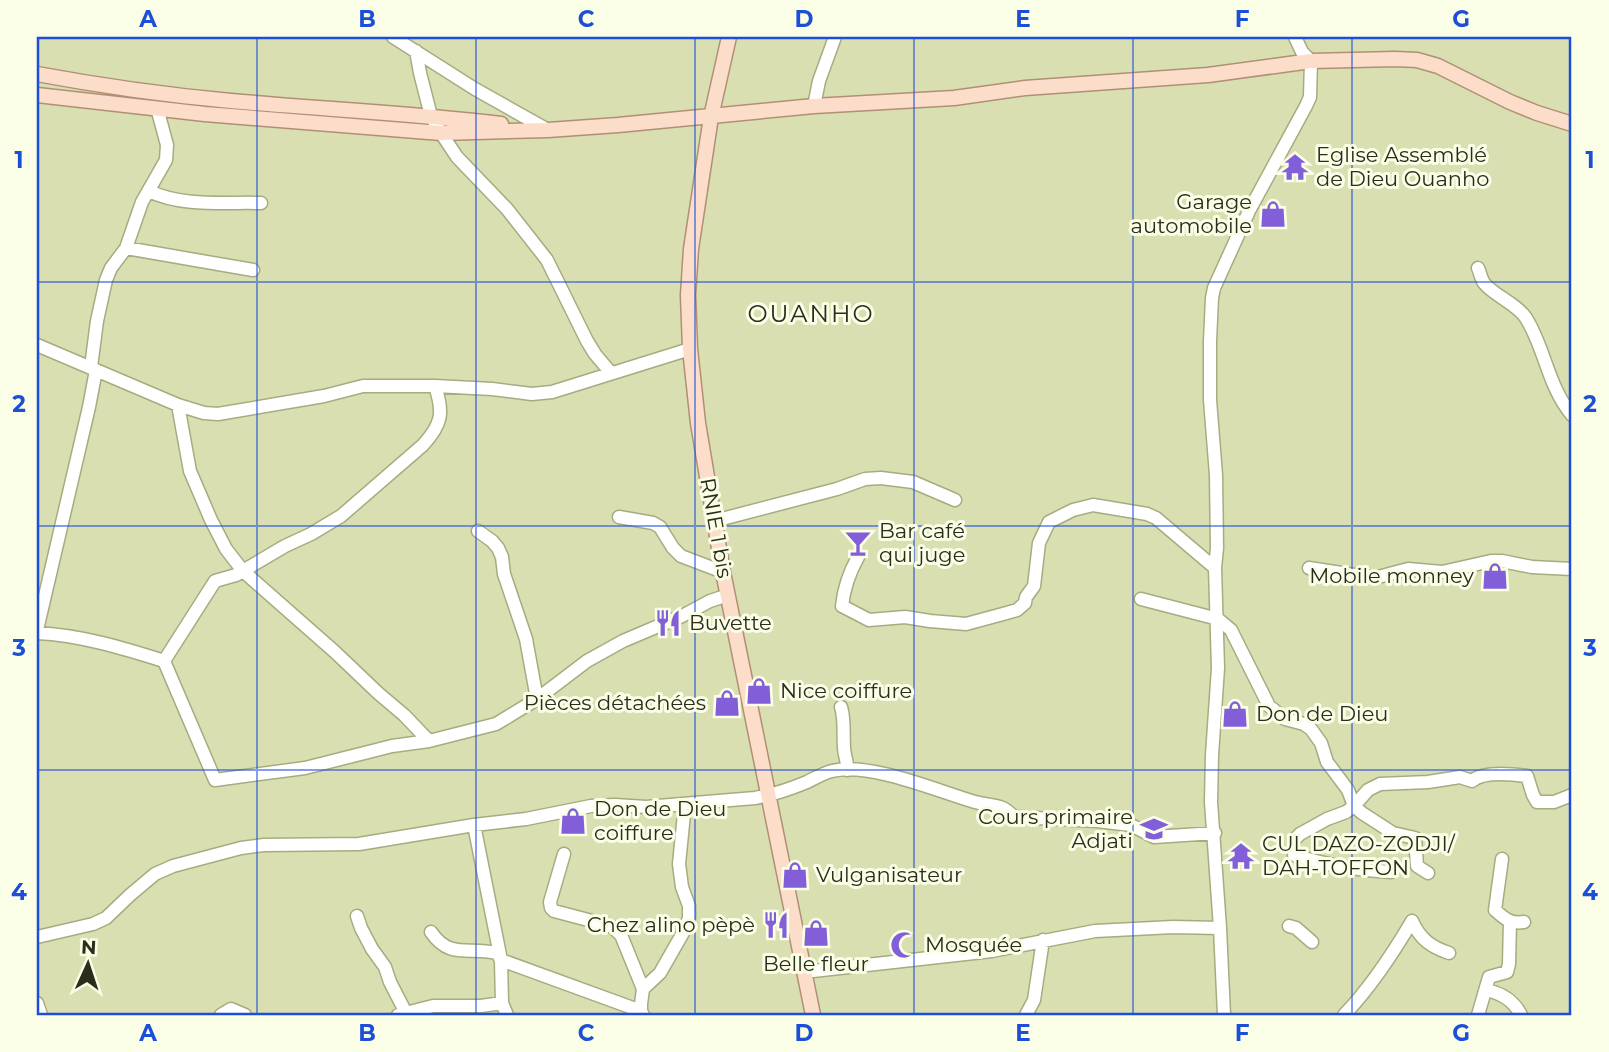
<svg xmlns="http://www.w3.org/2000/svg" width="1609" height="1052" font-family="Montserrat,sans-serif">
  <rect width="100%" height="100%" fill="#d9dfb1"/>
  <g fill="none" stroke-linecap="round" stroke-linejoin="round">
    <defs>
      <path id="minor" d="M393 37 475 89 548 130
        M416 51 420 73 431 116 441 133 457 157 507 209 547 260 587 341 595 354 611 373
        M814 106 819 81 835 37
        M149 191C182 207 224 202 261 203
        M126 248 253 270
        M1478 268C1480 272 1481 279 1484 283 1493 295 1517 304 1526 318 1545 348 1548 387 1572 415
        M37 345 178 405 204 413 218 414 324 396 363 386H435L492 389 532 394 552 392 690 349
        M91 367 97 321 106 280 111 268 126 248 142 202 166 160 167 145 157 108
        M178 405 190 471 211 520 226 549 243 571 335 652 378 693 404 715 429 741
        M619 517 653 523 660 527 673 548 681 556 723 572
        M714 521 837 489 865 479 881 478 913 482 955 500
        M478 531 492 541 498 548 502 557 504 574 526 639 537 699
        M858 557C849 573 844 587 842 606L869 620 905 617 930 621 966 624 1003 614 1017 610 1025 603 1026 597 1034 586 1039 543 1049 522 1073 510 1093 505 1147 514 1156 518 1215 568
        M1309 568 1367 577H1378L1408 569 1442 572 1491 561H1502L1532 567 1572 569
        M1141 599 1218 619 1231 630 1269 706 1285 719 1304 724 1311 729 1321 743 1327 762 1348 790 1354 806 1362 813 1393 833 1415 838 1417 866 1428 873
        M37 630 89 407 96 370
        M37 633C80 635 123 648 164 661L215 780 305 768 392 746 429 741 496 724 537 699 587 661 623 641 682 616 710 601 728 595
        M164 661 215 581 236 575 285 546 311 534 341 516 423 445C442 424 444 413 435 386
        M841 707C845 720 843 733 844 747 844 755 848 762 847 770
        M474 825 501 960 502 1003 507 1015
        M1295 839 1300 834 1327 819 1346 812 1354 806 1368 790 1380 784 1428 782 1460 777 1472 781C1483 771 1512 774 1527 776L1533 795 1537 802H1554L1572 795
        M564 854 550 902 551 908 554 911 611 926 621 935 643 989
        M1294 855C1325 865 1358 870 1391 872
        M1502 859 1495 910C1505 919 1510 924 1524 922
        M357 916 361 928 372 949 385 967 390 982 406 1013
        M1412 921C1420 939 1431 947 1449 953
        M1289 926 1296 928 1312 942
        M431 932C450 960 469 946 497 953L501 960 641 1011
        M37 937 93 924 106 918 130 895 155 874 173 866 241 848 264 845 359 844 474 825 526 819 591 806 615 805 646 807 755 798C773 795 790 789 807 782 815 778 824 773 832 771 871 762 937 791 975 802 992 807 1000 802 1014 817L1097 821 1131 825 1154 837 1215 833
        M804 972 992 951 1095 931 1173 927 1220 928
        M1486 990C1501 993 1514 1001 1521 1015
        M37 1003 41 1015
        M221 1015 231 1009 245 1015
        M398 1015 433 1006H481L502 1003
        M643 1015 641 1011V1004L643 989 660 973 684 931 689 918V906L682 887 679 864 685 804
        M1026 1015 1034 1000 1043 940
        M1224 1015 1220 928 1211 802 1212 755 1218 668 1215 568 1217 548 1216 475 1210 400V341L1212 298 1214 288 1249 211 1306 106 1310 97 1311 61 1302 52 1295 37
        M1344 1015C1371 987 1392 955 1412 921
        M1478 1015 1489 977 1507 972 1509 964 1510 921"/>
      <path id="major" d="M729 37 711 117 691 249 688 295 690 349 698 423 723 572 813 1015
        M37 74C101 86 166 95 231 101 321 109 412 113 501 124
        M37 95 205 114 441 133 548 130 618 125 814 106 954 98 1025 88 1208 75 1311 61 1395 59 1417 60 1438 66 1510 102 1537 113 1572 124"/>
    </defs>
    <use href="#minor" stroke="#a6ac80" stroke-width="15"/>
    <use href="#major" stroke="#b09075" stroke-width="17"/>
    <use href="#minor" stroke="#fff" stroke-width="12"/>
    <use href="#major" stroke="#fbddca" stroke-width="14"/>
  </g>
  <path fill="none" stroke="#1d4ed8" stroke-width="2" stroke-opacity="0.55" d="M257 37V1015M476 37V1015M695 37V1015M914 37V1015M1133 37V1015M1352 37V1015M37 282H1572M37 526H1572M37 770H1572"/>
  <defs>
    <symbol id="temple-bare" viewBox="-9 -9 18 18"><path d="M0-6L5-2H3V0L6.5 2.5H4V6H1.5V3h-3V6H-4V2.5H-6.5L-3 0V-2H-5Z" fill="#825fd9" stroke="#fafee7" stroke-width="2.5" paint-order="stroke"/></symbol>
    <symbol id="shop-bare" viewBox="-9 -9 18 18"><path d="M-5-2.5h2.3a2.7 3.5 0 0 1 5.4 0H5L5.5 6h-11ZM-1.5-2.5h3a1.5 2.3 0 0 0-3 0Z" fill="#825fd9" stroke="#fafee7" stroke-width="2.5" paint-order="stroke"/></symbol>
    <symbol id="bar-bare" viewBox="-9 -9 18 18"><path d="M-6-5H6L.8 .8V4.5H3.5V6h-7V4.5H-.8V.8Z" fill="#825fd9" stroke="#fafee7" stroke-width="2.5" paint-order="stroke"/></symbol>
    <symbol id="restaurant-bare" viewBox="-9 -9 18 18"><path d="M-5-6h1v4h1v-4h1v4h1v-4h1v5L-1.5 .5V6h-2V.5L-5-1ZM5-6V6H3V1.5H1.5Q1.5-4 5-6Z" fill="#825fd9" stroke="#fafee7" stroke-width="2.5" paint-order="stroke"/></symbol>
    <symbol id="school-bare" viewBox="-9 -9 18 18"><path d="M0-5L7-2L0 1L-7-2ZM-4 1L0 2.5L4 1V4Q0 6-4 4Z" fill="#825fd9" stroke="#fafee7" stroke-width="2.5" paint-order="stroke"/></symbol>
    <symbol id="mosque-bare" viewBox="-9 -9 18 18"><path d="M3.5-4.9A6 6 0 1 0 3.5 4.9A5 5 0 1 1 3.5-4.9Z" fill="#825fd9" stroke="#fafee7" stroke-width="2.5" paint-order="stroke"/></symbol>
  </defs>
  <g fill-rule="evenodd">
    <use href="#temple-bare" x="1276" y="148" width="38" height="38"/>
    <use href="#shop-bare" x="1254" y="195" width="38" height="38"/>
    <use href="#bar-bare" x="839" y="524" width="38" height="38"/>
    <use href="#shop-bare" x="1476" y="557" width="38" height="38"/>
    <use href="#restaurant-bare" x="649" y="604" width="38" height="38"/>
    <use href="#shop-bare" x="740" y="672" width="38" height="38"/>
    <use href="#shop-bare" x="708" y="684" width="38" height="38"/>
    <use href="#shop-bare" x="1216" y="695" width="38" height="38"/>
    <use href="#shop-bare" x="554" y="802" width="38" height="38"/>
    <use href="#school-bare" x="1135" y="810" width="38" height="38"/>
    <use href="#temple-bare" x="1222" y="837" width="38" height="38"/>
    <use href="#shop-bare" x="776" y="856" width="38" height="38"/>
    <use href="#restaurant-bare" x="757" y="906" width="38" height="38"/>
    <use href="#shop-bare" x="797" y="914" width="38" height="38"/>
    <use href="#mosque-bare" x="885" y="926" width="38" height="38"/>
  </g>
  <g text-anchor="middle" stroke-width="6" stroke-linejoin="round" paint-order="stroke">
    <g font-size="21" fill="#2b2d1b" stroke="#fafee7" text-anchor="start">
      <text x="1316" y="162">Eglise Assemblé<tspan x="1316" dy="24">de Dieu Ouanho</tspan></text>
      <text x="1252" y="209" text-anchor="end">Garage<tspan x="1252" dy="24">automobile</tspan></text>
      <text x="879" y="538">Bar café<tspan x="879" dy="24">qui juge</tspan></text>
      <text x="1474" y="583" text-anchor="end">Mobile monney</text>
      <text x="689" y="630">Buvette</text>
      <text x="780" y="698">Nice coiffure</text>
      <text x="706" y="710" text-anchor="end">Pièces détachées</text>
      <text x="1256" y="721">Don de Dieu</text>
      <text x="594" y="816">Don de Dieu<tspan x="594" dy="24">coiffure</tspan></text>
      <text x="1133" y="824" text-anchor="end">Cours primaire<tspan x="1133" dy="24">Adjati</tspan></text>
      <text x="1262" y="851">CUL DAZO-ZODJI/<tspan x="1262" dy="24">DAH-TOFFON</tspan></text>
      <text x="816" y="882">Vulganisateur</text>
      <text x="755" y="932" text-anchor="end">Chez alino pèpè</text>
      <text x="925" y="952">Mosquée</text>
      <text x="816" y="971" text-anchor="middle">Belle fleur</text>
    </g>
    <g font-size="21" fill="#2b2d1b" stroke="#fafee7">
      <text transform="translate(716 528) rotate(80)" y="7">RNIE 1 bis</text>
    </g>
    <g font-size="24" letter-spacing="2" fill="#2b2d1b" stroke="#fafee7">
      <text x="811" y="322">OUANHO</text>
    </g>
  </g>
  <rect width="1609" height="1052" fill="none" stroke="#fafee7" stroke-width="77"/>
  <g transform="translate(88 964) rotate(3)" stroke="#fafee7" stroke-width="5" paint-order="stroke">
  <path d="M0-5L12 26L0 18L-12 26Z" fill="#2b2d1b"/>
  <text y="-10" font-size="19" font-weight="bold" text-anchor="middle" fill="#2b2d1b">N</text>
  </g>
  <rect x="38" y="38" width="1532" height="976" fill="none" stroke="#1d4ed8" stroke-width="2.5"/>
  <g font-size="23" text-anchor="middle" font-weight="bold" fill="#1d4ed8">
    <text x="148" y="27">A</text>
    <text x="367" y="27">B</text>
    <text x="586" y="27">C</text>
    <text x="804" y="27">D</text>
    <text x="1023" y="27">E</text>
    <text x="1242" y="27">F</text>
    <text x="1461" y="27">G</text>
    <text x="19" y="168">1</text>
    <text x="1590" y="168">1</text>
    <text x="19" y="412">2</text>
    <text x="1590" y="412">2</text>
    <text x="19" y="656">3</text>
    <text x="1590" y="656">3</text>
    <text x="19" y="900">4</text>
    <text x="1590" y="900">4</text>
    <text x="148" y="1041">A</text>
    <text x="367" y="1041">B</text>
    <text x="586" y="1041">C</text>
    <text x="804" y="1041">D</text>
    <text x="1023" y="1041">E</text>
    <text x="1242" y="1041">F</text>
    <text x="1461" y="1041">G</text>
  </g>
</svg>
